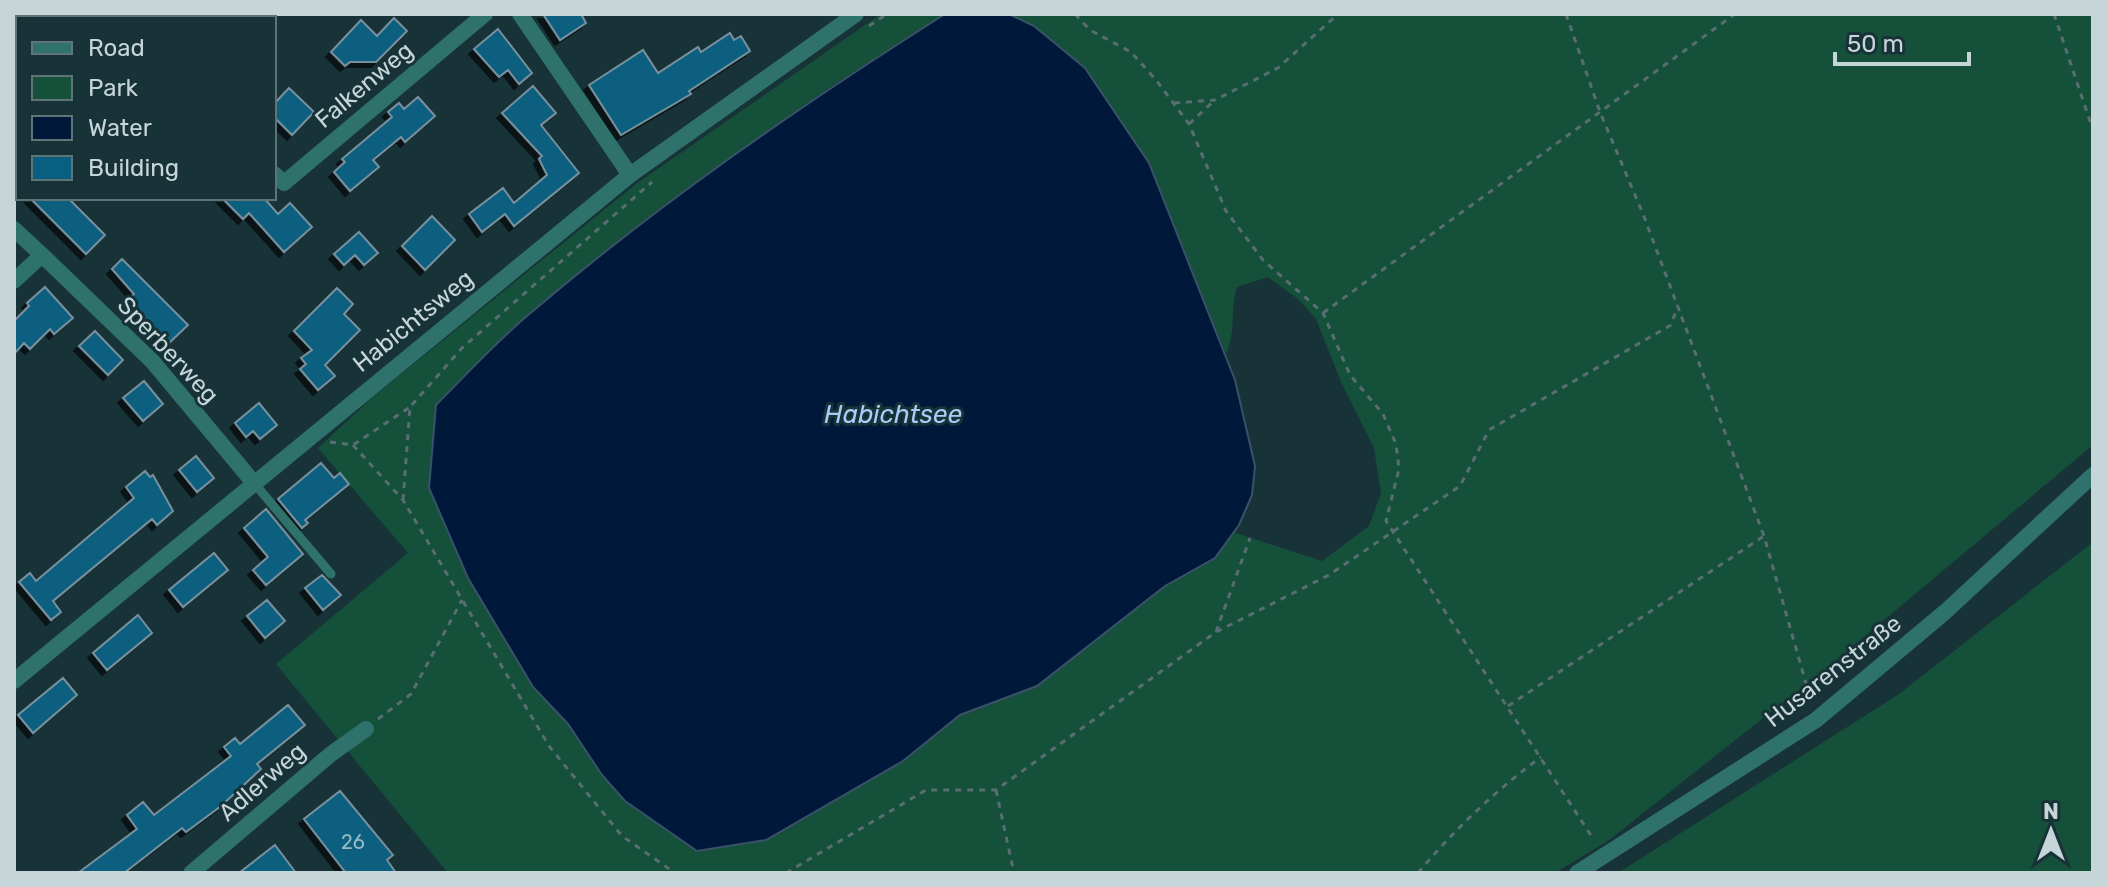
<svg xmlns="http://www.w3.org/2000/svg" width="2107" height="887" font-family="Rubik,sans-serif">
  <defs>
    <filter id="shadow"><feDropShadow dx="-5" dy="5" stdDeviation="0" flood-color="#0009"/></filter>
  </defs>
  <rect width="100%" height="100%" fill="#183337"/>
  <path fill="#15503a" d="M881 14H945L832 86 662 207 525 317 429 488 468 578 533 687 568 724 625 801 903 761 960 715 1037 686 1165 586 1215 558 1233 532 1322 561 1369 526 1381 493 1374 448 1342 384 1316 319 1299 300 1268 277 1237 287C1230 310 1236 333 1226 354L1149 163 1034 26 1009 14H2093V445L1829 666 1609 840 1555 873H448L276 664 408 553 318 448 374 396 636 184Z
    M2093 542V873H1618L1899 694Z"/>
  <path fill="#00193a" stroke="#3b5169" stroke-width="2" d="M945 14H1009L1034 26 1085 68 1149 163 1235 380 1255 466 1252 495 1239 525 1215 558 1165 586 1037 686 960 715 903 761 766 840 697 851 625 801 602 775 568 724 533 687 468 578 429 488 436 405C466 375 495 343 527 316 658 204 800 106 945 14Z"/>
  <path fill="#085f80" stroke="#78909d" stroke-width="2" filter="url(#shadow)" d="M543 14H581L586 23 560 40Z
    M394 18 407 31 376 62H350L345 66 331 52 361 20 377 36Z
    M498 29 532 73 519 84 508 70 499 77 474 49Z
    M730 33 734 40 741 36 750 51 689 91 691 94 621 135 589 85 643 50 658 73 698 47 701 52Z
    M533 86 556 113 541 125 579 173 514 226 505 214 482 232 469 214 503 188 514 203 547 175 539 159 542 156 502 113Z
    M289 88 314 112 292 135 274 117V104Z
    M418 97 435 116 405 142 401 137 373 160 379 167 350 191 334 172 345 162 342 159 392 117 388 112 399 103 404 109Z
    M30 198H68L105 235 86 254Z
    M222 198H264L278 214 290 203 312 227 284 252 249 213 243 219Z
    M432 216 455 240 425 270 402 246Z
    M359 232 378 253 364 265 355 255 344 265 334 254Z
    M122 259 188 325 168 344 127 301 134 294 112 269Z
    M45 287 73 318 54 334 50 329 30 349 24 343 14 354V321L29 306 27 303Z
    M337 288 353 304 344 314 360 330 325 365 335 376 318 390 300 369 306 364 301 358 312 350 294 331Z
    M95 331 123 360 108 375 79 346Z
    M144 381 163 404 143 421 123 398Z
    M259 403 277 425 260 439 253 431 246 437 235 423Z
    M196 456 214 478 197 492 179 470Z
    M321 463 334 478 340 473 349 484 305 520 308 523 302 528 278 499Z
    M145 471 150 477 153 475 173 511 157 525 152 519 53 601 61 612 51 620 19 582 30 573 36 581 134 498 126 487Z
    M266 509 303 554 266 585 253 570 268 557 244 528Z
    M214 553 228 570 183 607 169 590Z
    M322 575 341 595 323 610 305 588Z
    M267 600 285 621 265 638 247 616Z
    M138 615 152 633 107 670 93 653Z
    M63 678 77 695 33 733 18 715Z
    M288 705 305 725 257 764 261 769 221 806 186 832 182 828 124 873H78L137 829 127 815 143 802 154 815 231 756 224 747 235 738 240 744Z
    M340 791 393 855 387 860 396 873H346L304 819Z
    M275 845 296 873H239Z"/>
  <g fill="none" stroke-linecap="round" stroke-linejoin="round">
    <path stroke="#586e72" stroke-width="3" stroke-dasharray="6 6" stroke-linecap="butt" d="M1075 14 1090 30 1131 52 1156 80 1189 124 1226 211 1263 260 1323 313 1350 375 1383 414 1396 444 1399 469 1386 521 1594 840
      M1566 14 1600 112 1643 214 1764 536 1811 701
      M2054 14 2093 130
      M869 26 887 14
      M1174 103 1215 100 1278 68 1338 14
      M1189 124 1215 100
      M1323 313 1735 14
      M330 442 353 445 410 407
      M353 445 403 500 549 746 622 836 675 873
      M403 500 410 407 462 348 652 182
      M1216 632 1250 538
      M1508 706 1764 536
      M378 719 411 694 462 600
      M996 790 1014 873
      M786 873 926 790H996L1216 632 1329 575 1460 486 1489 430 1671 325 1678 305
      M1418 873C1454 830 1495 791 1541 757"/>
    <path stroke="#2f716b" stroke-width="9" d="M254 483 331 574"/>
    <path stroke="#2f716b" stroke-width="16" d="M104 14 108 18
      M520 14 630 175
      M14 160 18 156
      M274 174 284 183 485 14
      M14 229 42 255 14 281
      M42 255 153 362 254 483
      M14 681 630 175 856 14
      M191 873 331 754 366 729
      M1577 873 1816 720 1945 612 2093 475"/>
  </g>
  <g text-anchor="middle" stroke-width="6" stroke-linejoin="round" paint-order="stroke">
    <g font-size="20" fill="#96b8c2">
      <text x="353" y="849">26</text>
    </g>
    <g font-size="24" fill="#c6d5d8" stroke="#183337">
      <text transform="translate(364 85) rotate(-40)" y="8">Falkenweg</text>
      <text transform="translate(413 321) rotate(-39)" y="8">Habichtsweg</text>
      <text transform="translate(168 350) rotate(47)" y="8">Sperberweg</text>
      <text transform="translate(1833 671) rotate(-38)" y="8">Husarenstraße</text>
      <text transform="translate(262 782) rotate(-41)" y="8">Adlerweg</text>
    </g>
    <g font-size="26" font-style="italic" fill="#a8ccf7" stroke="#183337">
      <text x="893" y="423">Habichtsee</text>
    </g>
  </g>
  <rect width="2107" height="887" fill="none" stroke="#c6d5d8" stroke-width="32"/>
  <rect x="16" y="16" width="260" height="184" fill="#183337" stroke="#5e7477" stroke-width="2"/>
  <rect x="32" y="42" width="40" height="12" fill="#2f716b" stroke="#5e7477" stroke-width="2"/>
  <text x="88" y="56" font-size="24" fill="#c6d5d8">Road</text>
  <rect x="32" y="76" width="40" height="24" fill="#15503a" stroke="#5e7477" stroke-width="2"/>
  <text x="88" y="96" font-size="24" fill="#c6d5d8">Park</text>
  <rect x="32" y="116" width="40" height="24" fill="#00193a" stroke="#5e7477" stroke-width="2"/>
  <text x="88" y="136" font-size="24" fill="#c6d5d8">Water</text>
  <rect x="32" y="156" width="40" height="24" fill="#085f80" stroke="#5e7477" stroke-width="2"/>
  <text x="88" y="176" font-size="24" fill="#c6d5d8">Building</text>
  <g transform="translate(2051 831)" stroke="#183337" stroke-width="6" paint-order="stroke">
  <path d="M0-6L14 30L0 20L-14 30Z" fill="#c6d5d8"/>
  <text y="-12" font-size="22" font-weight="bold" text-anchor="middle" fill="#c6d5d8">N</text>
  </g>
  <path d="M1835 52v12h134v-12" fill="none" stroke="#c6d5d8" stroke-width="4"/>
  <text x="1847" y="52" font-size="24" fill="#c6d5d8" stroke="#183337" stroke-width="6" paint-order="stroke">50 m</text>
</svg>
